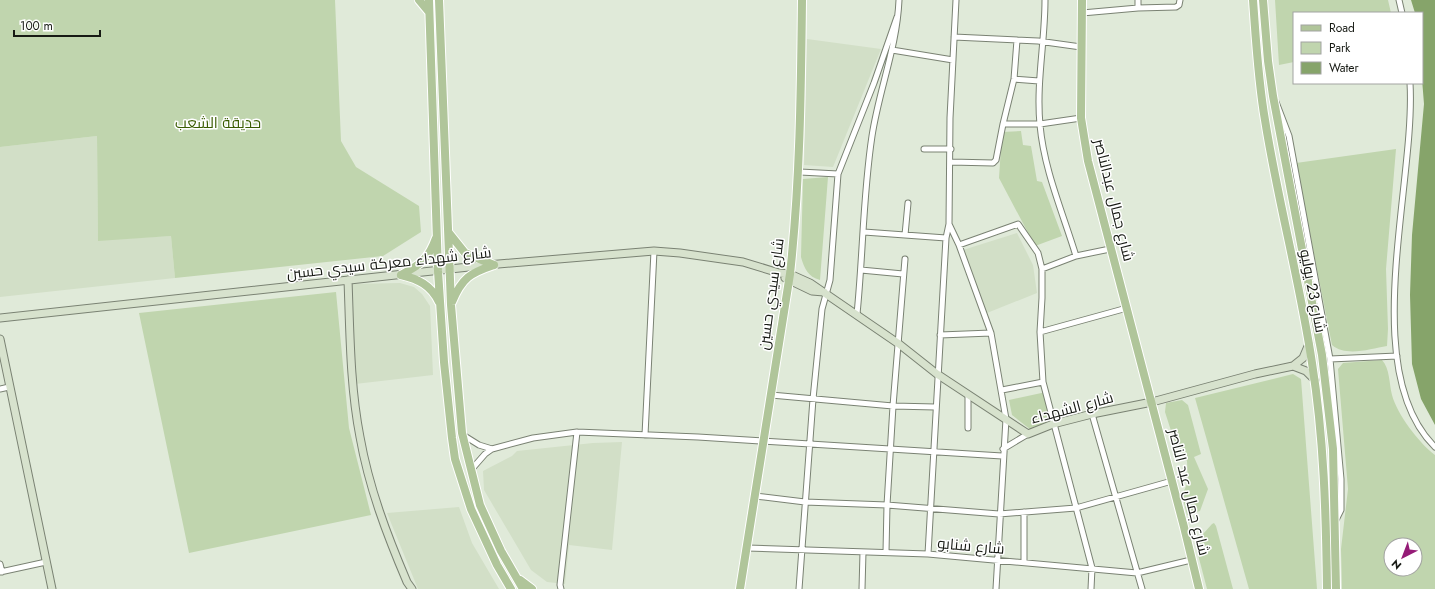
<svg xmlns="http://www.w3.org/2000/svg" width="1435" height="589" font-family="Jost,Cairo,sans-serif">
  <rect width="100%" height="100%" fill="#e0ead9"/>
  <path fill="#d2dfc7" d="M807 39 881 49 833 167 804 165Z
    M97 136 98 240 171 236 175 278 0 297V147Z
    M1017 233 1033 265 1037 293 987 313 963 250Z
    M400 283 414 287 422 294 430 306 433 375 355 384 350 284Z
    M622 442 612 550 569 545 565 584 547 582 531 570 484 490 483 471 512 456 517 451 593 443Z
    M459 507 472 543 499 589H418L387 513Z"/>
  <path fill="#c0d5ae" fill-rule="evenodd" d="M0 0H335L341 141 356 167 419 206 421 232 383 256 175 278 171 236 98 241 97 136 0 147Z
    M1275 0H1388L1391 13H1294V62L1279 65Z
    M1021 131 1023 145 1031 146 1037 181 1042 182 1062 236 1035 246 999 178 1002 132Z
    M1396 149 1386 269 1388 329 1387 346C1370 349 1346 357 1332 345L1296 163Z
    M828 177 820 280C808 277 804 268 801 257L803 179Z
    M336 292 349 428 371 515 189 553 139 313Z
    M1382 360C1390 369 1389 383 1392 395 1397 414 1419 443 1435 455V589H1342L1341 549 1348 489 1338 369 1343 363ZM1391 545H1415V569H1391Z
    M1293 374 1301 379 1317 589H1249L1195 398Z
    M1046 392 1052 427 1031 430 1012 415 1009 400Z
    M1182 400 1188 405 1201 454 1194 457 1208 489 1200 511 1187 515 1182 495 1188 482 1187 461 1173 437 1165 412 1166 403Z
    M1214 523 1216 526 1233 589H1207L1195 543 1212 524Z"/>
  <path fill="#86a46a" d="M1411 0H1435V425L1421 399 1412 364 1410 295 1412 235 1424 104 1422 79V13H1415Z"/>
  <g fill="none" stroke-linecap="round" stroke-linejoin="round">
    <defs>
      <path id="street" d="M956 0 950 118 949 224 959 245 991 333 1006 419 996 589
        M1045 0C1045 42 1036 83 1040 125 1044 170 1063 213 1076 256
        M1399 0 1402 13
        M1138 8 1176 7 1179 5 1180 0
        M1082 13 1138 8V0
        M954 37 1038 41 1081 47
        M892 50 953 60
        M1014 79 1039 81
        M1410 83C1416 183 1357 370 1435 447
        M1276 102 1289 136 1330 359
        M1003 124H1040L1081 118
        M924 149H951
        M951 162 993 163 996 160 1003 124 1014 79 1017 40
        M838 174 874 83 897 17
        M864 232 946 238
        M905 235 908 203
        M959 245 1018 224 1038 253 1042 269V298L1040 332 1043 382 1092 568 1091 589
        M1042 269 1076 256 1110 249
        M861 270 903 274
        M857 314C863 255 863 195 872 136 879 90 897 47 899 0
        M1040 332 1127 308
        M940 335 991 333
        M0 389 9 387
        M1002 390 1043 382
        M771 395 893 406 935 407
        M1092 414 1142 589
        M968 428V395
        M463 435 479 445 492 449
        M645 435 654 251
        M1003 449 1028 434
        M471 470 485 454 492 449 533 438 577 432 698 437 1002 456
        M755 496 805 502 887 505 999 514 1076 508 1172 481
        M1024 512V562
        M1335 522 1341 510V479L1330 359 1397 356
        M747 548 928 554 1137 573 1191 560
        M886 552 887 505 893 406 905 259
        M928 554 946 238 949 224
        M0 564 2 572
        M0 572 46 562
        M561 589 560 585 577 432
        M799 589 813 399 822 309 830 280 838 174 800 172
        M862 589 863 552"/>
      <path id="secondary" d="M785 278 812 291 824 292
        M348 280C350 332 350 386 360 437 369 488 387 535 407 582L412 589
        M0 318 487 265 654 251 680 253 743 262 779 273 790 274 810 283 899 344 937 374 1028 434 1053 424 1092 414 1152 402 1255 374 1293 366 1303 358 1309 344
        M0 339 52 589
        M1293 366 1306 371 1315 380"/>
      <path id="primary" d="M419 0 429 12
        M429 0 438 271 444 362 452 438 455 459 471 509 497 565 511 589
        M439 0 451 305 462 433 480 505 501 551 523 589
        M1082 0 1081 118 1088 161 1184 527 1199 589
        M1253 0C1256 40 1258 80 1265 120 1278 202 1300 282 1312 363 1324 438 1326 513 1327 589
        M1263 0 1268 61 1273 96 1322 355 1333 449 1336 589
        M449 233 465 253 494 265
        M401 275C421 264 428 260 436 238
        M401 275C418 279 431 285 439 302
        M452 302C462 278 470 273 494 265
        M520 580 532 589
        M740 589 790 274C800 183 801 92 802 0"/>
    </defs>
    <use href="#street" stroke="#7a8273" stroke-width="7"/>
    <use href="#secondary" stroke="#7a8273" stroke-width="9"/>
    <use href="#primary" stroke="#fff" stroke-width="10"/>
    <use href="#street" stroke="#fff" stroke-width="5"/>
    <use href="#secondary" stroke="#d7e2cd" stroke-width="7"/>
    <use href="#primary" stroke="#b0c59a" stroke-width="8"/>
  </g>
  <g text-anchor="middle" stroke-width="3" stroke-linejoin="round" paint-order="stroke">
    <g font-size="15" fill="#395c00" stroke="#fff">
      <text x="218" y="128">حديقة الشعب</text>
    </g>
    <g font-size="15" fill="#171a14" stroke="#fff">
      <text transform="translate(1114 200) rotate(76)" y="5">شارع جمال عبدالناصر</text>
      <text transform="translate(389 263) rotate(-6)" y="5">شارع شهداء معركة سيدي حسين</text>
      <text transform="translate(1313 291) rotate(79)" y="5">شارع 23 يوليو</text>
      <text transform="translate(771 294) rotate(-82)" y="5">شارع سيدي حسين</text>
      <text transform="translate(1072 408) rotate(-15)" y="5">شارع الشهداء</text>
      <text transform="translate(1189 492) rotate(76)" y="5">شارع جمال عبد الناصر</text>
      <text transform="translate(971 546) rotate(5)" y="5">شارع شنابو</text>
    </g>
  </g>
  <rect x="1293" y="12" width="130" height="72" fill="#ffffff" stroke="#a2a3a1"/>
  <rect x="1301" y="25" width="20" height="6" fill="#b0c59a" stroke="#a2a3a1"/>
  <text x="1329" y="32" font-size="12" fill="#171a14">Road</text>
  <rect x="1301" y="42" width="20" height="12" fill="#c0d5ae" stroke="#a2a3a1"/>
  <text x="1329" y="52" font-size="12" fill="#171a14">Park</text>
  <rect x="1301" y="62" width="20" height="12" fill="#86a46a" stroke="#a2a3a1"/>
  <text x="1329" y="72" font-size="12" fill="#171a14">Water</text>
  <g transform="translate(1403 557) rotate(222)"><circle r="19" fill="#ffffff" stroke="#a2a3a1"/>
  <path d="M0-3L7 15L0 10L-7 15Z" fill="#951b77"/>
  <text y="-6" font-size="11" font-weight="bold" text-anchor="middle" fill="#171a14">N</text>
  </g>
  <path d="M14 30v6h86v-6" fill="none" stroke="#171a14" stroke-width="2"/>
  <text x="20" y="30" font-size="12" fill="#171a14" stroke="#ffffff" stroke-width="3" paint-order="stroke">100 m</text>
</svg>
